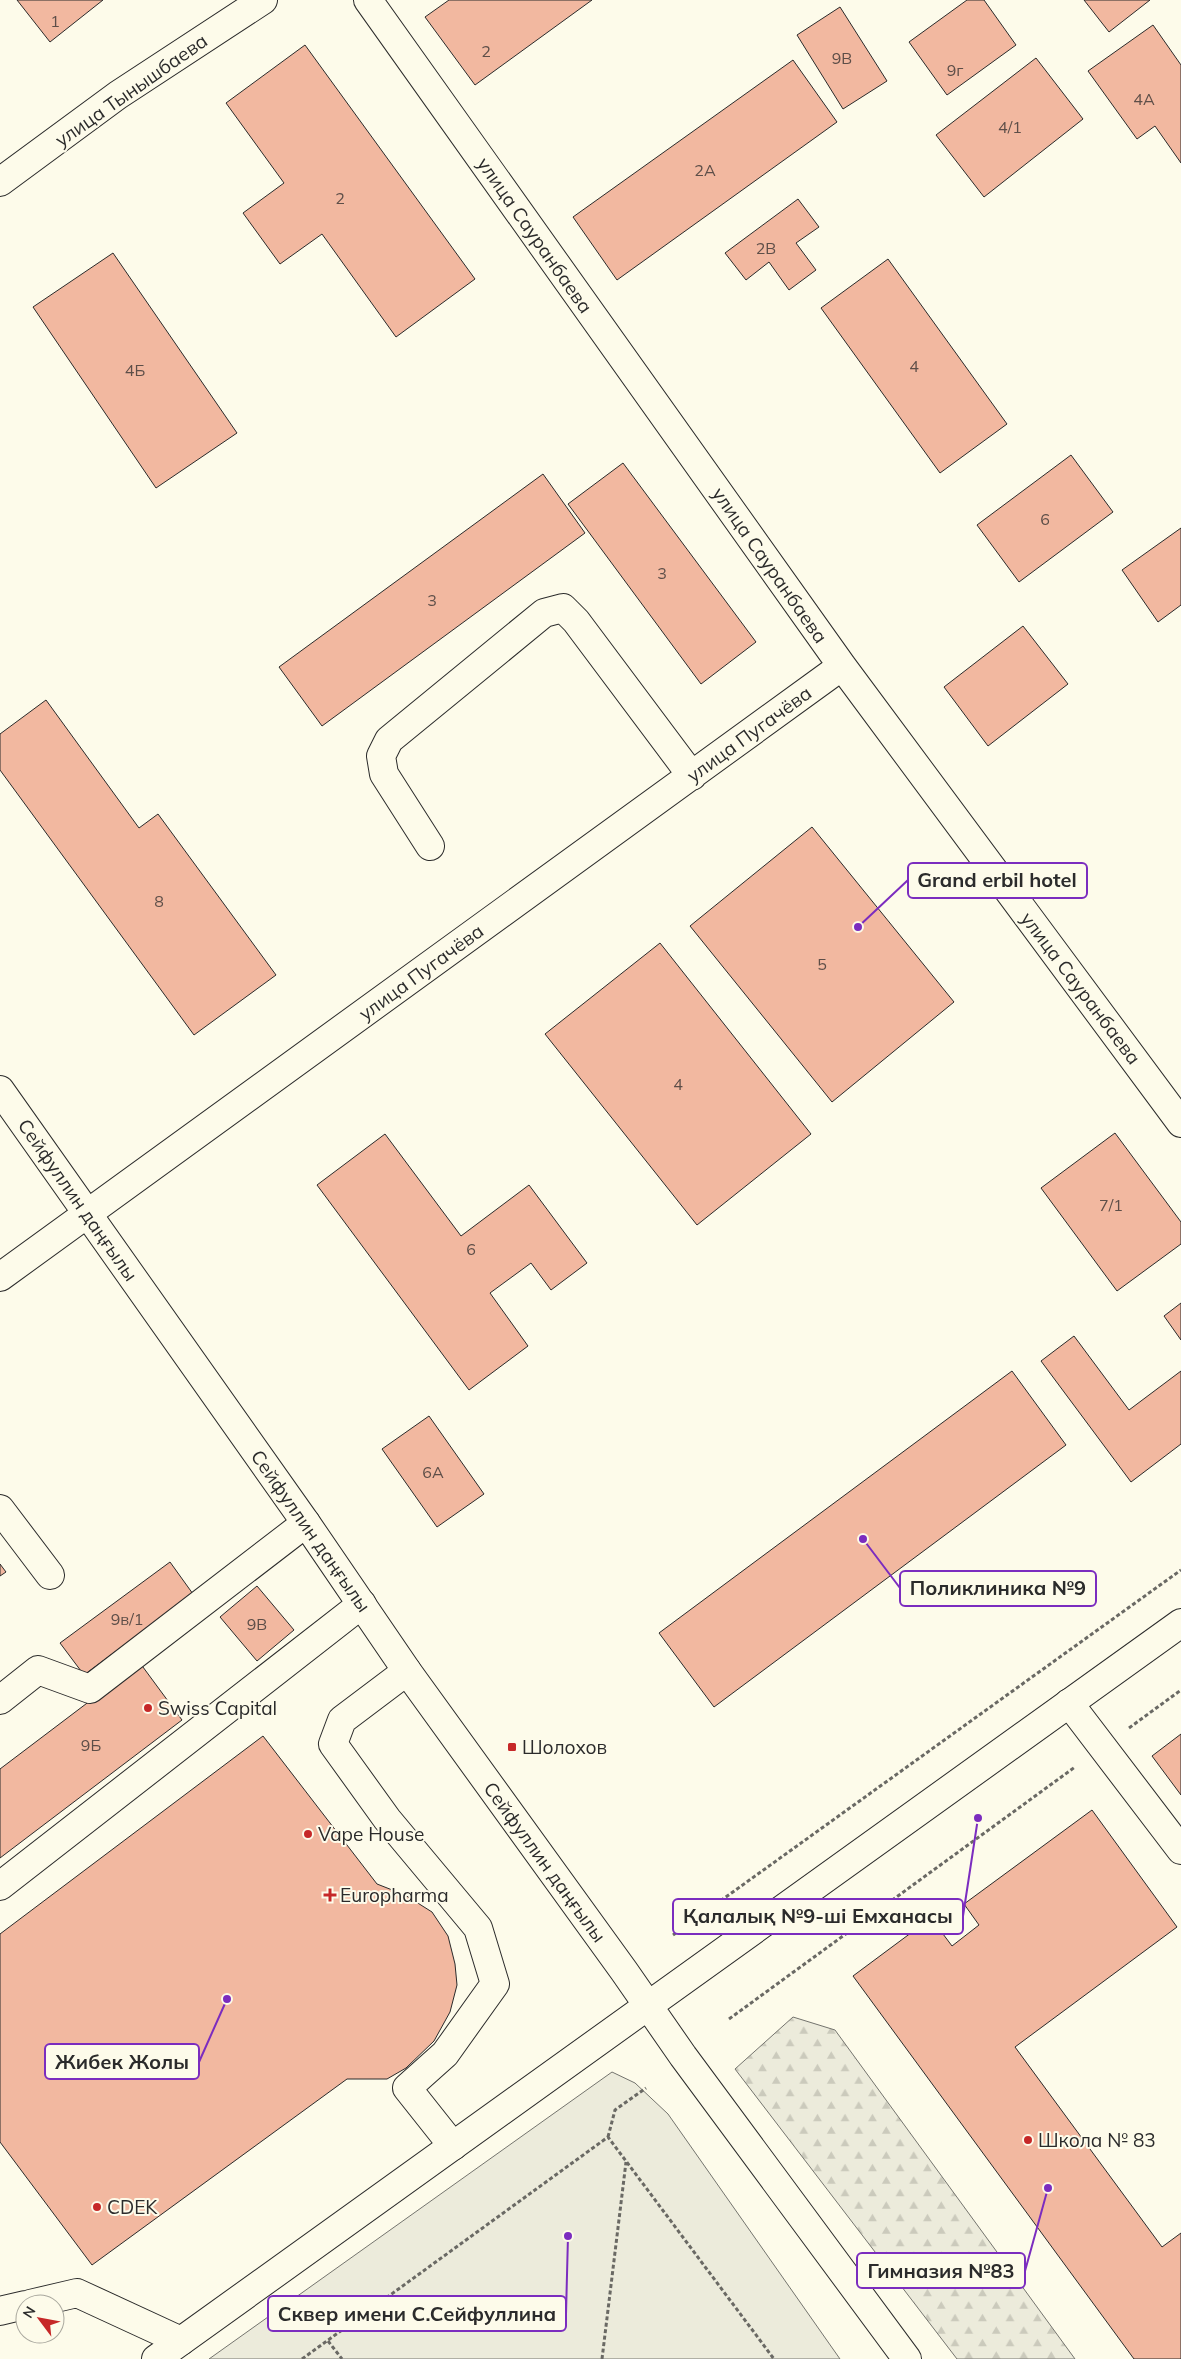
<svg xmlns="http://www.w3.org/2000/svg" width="1181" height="2359" font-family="Mulish,sans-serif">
  <defs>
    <pattern id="forest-firs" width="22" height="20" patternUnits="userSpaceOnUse" patternTransform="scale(1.25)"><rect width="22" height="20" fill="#ecebdb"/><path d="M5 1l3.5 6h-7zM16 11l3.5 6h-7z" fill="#cbcabc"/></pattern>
  </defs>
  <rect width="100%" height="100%" fill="#fdfbea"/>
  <path fill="url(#forest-firs)" stroke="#74746e" d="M793 2017 835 2030 1075 2359H957L735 2069Z"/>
  <path fill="#ecebdb" stroke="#74746e" d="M612 2072 635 2083 668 2114 840 2359H209Z"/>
  <path fill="#f2b8a0" stroke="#2b2b2b" d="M17 0H103L50 42Z
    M449 0H592L475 85 425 17Z
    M967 0H984L1016 45 947 95 909 42Z
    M1084 0H1150L1109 32Z
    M840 7 887 81 843 109 797 35Z
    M1153 25 1181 65V163L1155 126 1137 139 1088 71Z
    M305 45 475 279 396 337 322 234 280 264 243 213 284 183 226 103Z
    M1036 58 1083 119 984 197 936 135Z
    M793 60 837 122 617 280 573 217Z
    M798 199 819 227 796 243 816 270 789 290 769 262 746 280 725 253Z
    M113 253 237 433 156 488 33 307Z
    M888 259 1007 424 940 473 821 308Z
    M1071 455 1113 512 1019 582 977 525Z
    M623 463 756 642 701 684 568 504Z
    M543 474 585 533 322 726 279 667Z
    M1181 528V605L1158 622 1122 570Z
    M1023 626 1068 684 988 746 944 687Z
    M46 700 139 828 158 814 276 975 194 1035 0 770V734Z
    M812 827 954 1002 832 1102 690 926Z
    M660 943 811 1134 697 1225 545 1034Z
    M1115 1133 1181 1222V1244L1117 1291 1041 1188Z
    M385 1134 461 1236 529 1185 587 1263 551 1290 531 1263 490 1293 528 1346 469 1390 317 1185Z
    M1181 1303V1340L1164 1316Z
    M1074 1336 1129 1410 1181 1371V1444L1131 1482 1041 1361Z
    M1012 1371 1066 1445 714 1707 659 1633Z
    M429 1416 484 1494 437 1527 382 1449Z
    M170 1562 193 1594 84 1675 60 1643Z
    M0 1564 6 1572 0 1576Z
    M257 1586 294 1630 257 1661 220 1617Z
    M140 1663 182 1720 0 1858V1769Z
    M1181 1734V1795L1152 1756Z
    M263 1736 377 1884 405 1895 432 1912 448 1936 455 1964 457 1985 450 2012 434 2041 406 2068 387 2079H347L92 2265 0 2142V1934Z
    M1092 1810 1177 1927 1015 2047 1162 2247 1181 2233V2359H1134L853 1976 931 1918 952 1946 979 1925 964 1904Z"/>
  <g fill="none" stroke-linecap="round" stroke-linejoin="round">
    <defs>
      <path id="minor" d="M368 0 842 666 1181 1123
        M0 182 118 95 263 0
        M430 846 384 774 381 756 389 740 544 613 563 608 576 621 692 776
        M0 1277 842 666
        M0 1509 50 1575
        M407 1671 342 1720 333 1744 387 1819 478 1928 495 1984 445 2054 407 2088 453 2146
        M0 1700 38 1670 90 1689 306 1523
        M1069 1703 1181 1850
        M0 1886 362 1604
        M30 2304 77 2293 181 2341
        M0 2311 25 2305"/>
      <path id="major" d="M0 1090 306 1523 407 1671 624 1971 683 2056 907 2359
        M156 2359 1181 1623"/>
    </defs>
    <use href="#minor" stroke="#2b2b2b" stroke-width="30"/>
    <use href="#major" stroke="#2b2b2b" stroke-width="30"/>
    <path stroke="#6a6964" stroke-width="3" stroke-dasharray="4 2.5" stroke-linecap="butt" d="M1129 1728 1181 1690
      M673 1935 1181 1570
      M729 2019 1075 1767
      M608 2137 615 2110 646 2088
      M328 2341 342 2359
      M302 2359 608 2137 774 2359
      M602 2359 626 2162"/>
    <use href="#minor" stroke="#fdfbea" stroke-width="28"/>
    <use href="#major" stroke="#fdfbea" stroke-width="28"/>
  </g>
  <g fill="#c62828" stroke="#fdfbea" stroke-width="2">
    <circle cx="148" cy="1708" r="5"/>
    <rect x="507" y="1742" width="10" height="10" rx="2.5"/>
    <circle cx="308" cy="1834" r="5"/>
    <path d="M327.5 1887.5h5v5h5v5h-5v5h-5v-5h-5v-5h5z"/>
    <circle cx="1028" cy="2140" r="5"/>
    <circle cx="97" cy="2207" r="5"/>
  </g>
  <g text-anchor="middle" stroke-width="4" stroke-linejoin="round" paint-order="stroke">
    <g font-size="16" fill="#5d4e48">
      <text x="55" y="27">1</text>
      <text x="486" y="57">2</text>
      <text x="842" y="64">9В</text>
      <text x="955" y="76">9г</text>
      <text x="1144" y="105">4А</text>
      <text x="1010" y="133">4/1</text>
      <text x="705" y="176">2А</text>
      <text x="340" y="204">2</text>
      <text x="766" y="254">2В</text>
      <text x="914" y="372">4</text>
      <text x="135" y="376">4Б</text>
      <text x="1045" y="525">6</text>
      <text x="662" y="579">3</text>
      <text x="432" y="606">3</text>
      <text x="159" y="907">8</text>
      <text x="822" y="970">5</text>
      <text x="678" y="1090">4</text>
      <text x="1111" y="1211">7/1</text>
      <text x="471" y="1255">6</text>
      <text x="433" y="1478">6А</text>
      <text x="127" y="1625">9в/1</text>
      <text x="257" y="1630">9В</text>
      <text x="91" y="1751">9Б</text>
    </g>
    <g font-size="19" fill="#2b2b2b" stroke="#fdfbea">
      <text transform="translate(131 90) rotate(-35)" y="7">улица Тынышбаева</text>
      <text transform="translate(535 235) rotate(55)" y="7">улица Сауранбаева</text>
      <text transform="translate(770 565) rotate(55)" y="7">улица Сауранбаева</text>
      <text transform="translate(749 734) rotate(-36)" y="7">улица Пугачёва</text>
      <text transform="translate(421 972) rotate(-36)" y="7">улица Пугачёва</text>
      <text transform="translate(1081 988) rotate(53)" y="7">улица Сауранбаева</text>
      <text transform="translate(78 1200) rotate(55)" y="7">Сейфуллин даңғылы</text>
      <text transform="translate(311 1531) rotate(55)" y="7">Сейфуллин даңғылы</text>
      <text transform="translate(545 1862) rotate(54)" y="7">Сейфуллин даңғылы</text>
    </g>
    <g font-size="19" fill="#2b2b2b" stroke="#fdfbea" text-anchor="start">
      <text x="158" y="1715">Swiss Capital</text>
      <text x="522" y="1754">Шолохов</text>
      <text x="318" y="1841">Vape House</text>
      <text x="340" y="1902">Europharma</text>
      <text x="1038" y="2147">Школа № 83</text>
      <text x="107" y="2214">CDEK</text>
    </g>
  </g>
  <path fill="none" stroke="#7b2cbf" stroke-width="2" d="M858 927L908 880M863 1539L900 1588M978 1818L963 1916M227 1999L199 2062M1048 2188L1025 2271M568 2236L566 2314"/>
  <g fill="#7b2cbf" stroke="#fdfbea" stroke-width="2">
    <circle cx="858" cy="927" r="5"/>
    <circle cx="863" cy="1539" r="5"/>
    <circle cx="978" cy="1818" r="5"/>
    <circle cx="227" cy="1999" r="5"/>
    <circle cx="1048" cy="2188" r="5"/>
    <circle cx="568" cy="2236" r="5"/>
  </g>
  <g fill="#fdfbea" stroke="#7b2cbf" stroke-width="2">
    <rect x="908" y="863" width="179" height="35" rx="5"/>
    <rect x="900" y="1571" width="196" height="35" rx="5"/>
    <rect x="673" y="1899" width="290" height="35" rx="5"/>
    <rect x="45" y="2044" width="154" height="35" rx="5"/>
    <rect x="857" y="2253" width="168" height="35" rx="5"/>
    <rect x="268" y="2296" width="298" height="35" rx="5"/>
  </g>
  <g font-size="20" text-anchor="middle" font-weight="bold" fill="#2b2b2b">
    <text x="997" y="887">Grand erbil hotel</text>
    <text x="998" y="1595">Поликлиника №9</text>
    <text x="818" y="1923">Қалалық №9-ші Емханасы</text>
    <text x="122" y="2069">Жибек Жолы</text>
    <text x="941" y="2278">Гимназия №83</text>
    <text x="417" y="2321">Сквер имени С.Сейфуллина</text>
  </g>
  <g transform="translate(40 2319) rotate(302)"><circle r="24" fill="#fdfbea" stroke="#a9a89e"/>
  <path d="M0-4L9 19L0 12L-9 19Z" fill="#c62828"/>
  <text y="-8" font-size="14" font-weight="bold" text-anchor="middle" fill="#2b2b2b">N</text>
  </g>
</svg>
